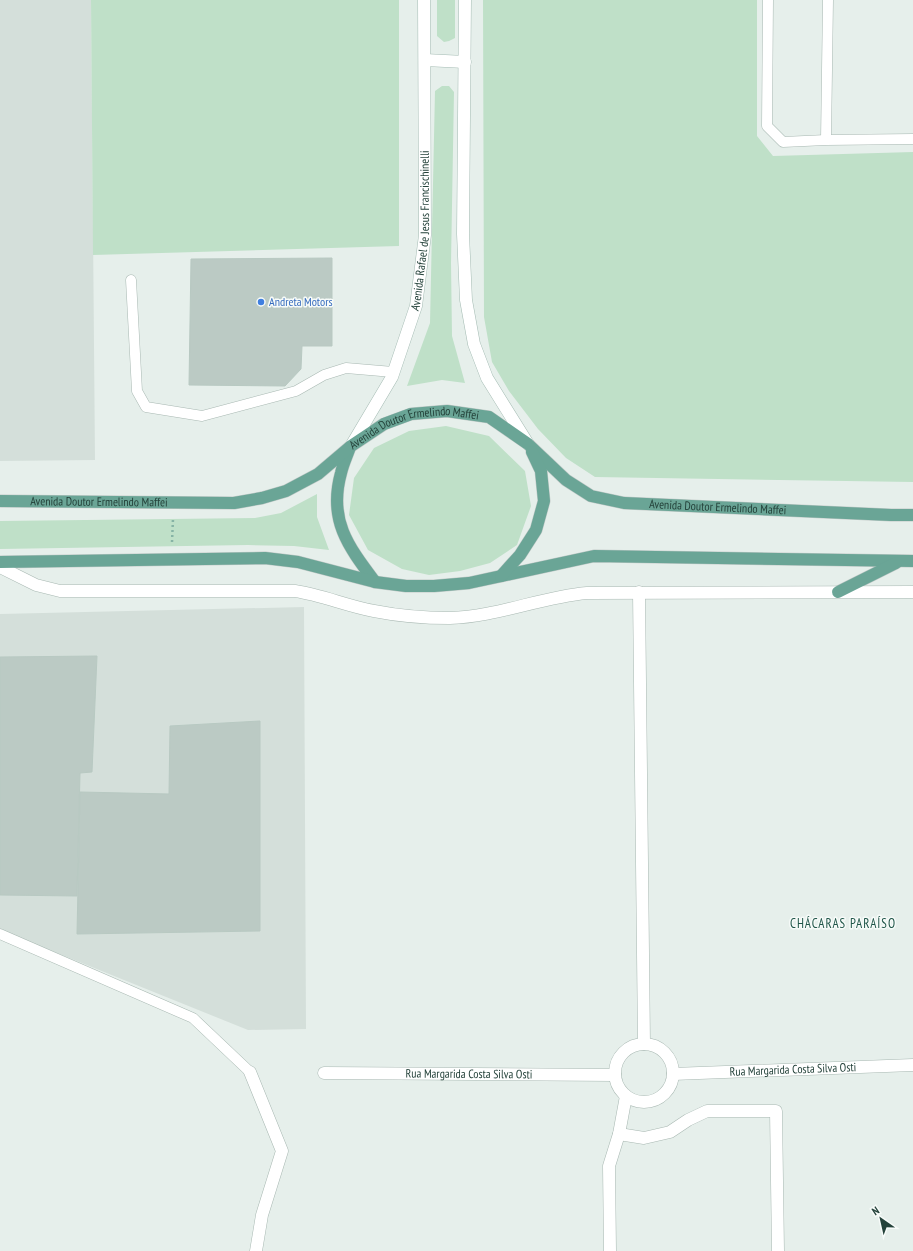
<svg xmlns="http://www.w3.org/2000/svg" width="913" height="1251" font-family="'PT Sans Narrow',sans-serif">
  <rect width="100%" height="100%" fill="#e6efeb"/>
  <path fill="#d4dfda" d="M0 0H91L95 460 0 461Z
    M304 607 306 1029 248 1030 0 930V614Z"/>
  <path fill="#bfe0c8" d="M91 0H399V246L93 255Z
    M437 0H455V38L449 41 444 42 437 36Z
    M483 0H757V136L773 156 913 152V482L595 477 566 458 538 429 509 391 492 362 484 317Z
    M442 86H449L454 92 451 263 452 336 465 383 442 380 407 386 430 323 435 91Z
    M446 426 489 436 525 471 531 506 517 545 490 563 460 571 429 575 402 569 368 550 349 515 354 478 374 448 409 431Z
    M317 494V517L329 550 294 546 248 545 0 549V521L255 518 281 513Z"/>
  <path fill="#bbcac4" stroke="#b8c9c2" d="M332 258V346H302L301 369 285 386 189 385 191 259Z
    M97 656 92 772 80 773 77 896 0 895V657Z
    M260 721V931L77 934 80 792 169 794 170 726Z"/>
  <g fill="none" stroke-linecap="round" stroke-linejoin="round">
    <defs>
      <path id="lane" d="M768 0 767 126 783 142 826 140
        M828 0 826 140 913 139
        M131 280 137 391 146 407 202 416 296 391 324 375 346 368 393 372
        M0 934 193 1018 250 1072"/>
      <g id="street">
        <path d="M0 567 36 585 60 591H295C322 595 347 606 374 611 399 616 425 618 450 618 496 617 541 597 587 593L913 592"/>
        <path d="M639 592 644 1044"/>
        <circle cx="644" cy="1073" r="29"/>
        <path d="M250 1072 282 1151 262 1215 256 1251"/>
        <path id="s1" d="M324 1073 615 1075"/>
        <path id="s2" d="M673 1074 913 1065"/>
        <path d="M619 1134 644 1138 670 1132 688 1120 707 1111H776L778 1251"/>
        <path d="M610 1251 609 1166 619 1134 626 1096"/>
      </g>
      <g id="secondary">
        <path d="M465 0 463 234 466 300 474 344 487 378 528 444"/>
        <path d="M425 60 465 62"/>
        <path id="s3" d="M351 446 392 377 416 306 425 235 424 0"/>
      </g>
      <g id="primary">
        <path d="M350 447C347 456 343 464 341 473 328 520 348 546 375 582"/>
        <path id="s4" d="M0 501 234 503 262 498 286 491 318 474 351 446 384 424 411 414 447 411 489 417 528 444 566 480 591 496 624 503 891 515H913"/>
        <path d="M0 562 265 558 298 562 375 582 406 586H434L469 583 594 556 913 561"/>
        <path d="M501 576 520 555 536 530 544 501 541 471 532 452"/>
        <path d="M838 592 896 563"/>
      </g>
    </defs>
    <use href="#lane" stroke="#a8b8b2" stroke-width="11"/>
    <use href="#street" stroke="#a8b8b2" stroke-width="13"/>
    <use href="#secondary" stroke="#a4bbb3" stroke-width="13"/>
    <use href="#primary" stroke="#c2cac8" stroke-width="13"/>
    <path stroke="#86b3a5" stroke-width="2.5" stroke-dasharray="2 3" stroke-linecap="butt" d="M172 542 173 519"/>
    <use href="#lane" stroke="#fff" stroke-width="10"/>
    <use href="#street" stroke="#fff" stroke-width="12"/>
    <use href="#secondary" stroke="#fff" stroke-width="12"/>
    <use href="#primary" stroke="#6aa596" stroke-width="12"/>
  </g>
  <circle fill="#3f7fe0" stroke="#f7fbf9" stroke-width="1.5" cx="261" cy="302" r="4"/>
  <g text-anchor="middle" stroke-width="3" stroke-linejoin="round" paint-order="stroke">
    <g font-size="12" fill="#24423a" stroke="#f7fbf9">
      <text dy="4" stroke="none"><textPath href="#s3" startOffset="231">Avenida Rafael de Jesus Francischinelli</textPath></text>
      <text dy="4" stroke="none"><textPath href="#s4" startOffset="435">Avenida Doutor Ermelindo Maffei</textPath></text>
      <text dy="4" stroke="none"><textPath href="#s4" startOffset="99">Avenida Doutor Ermelindo Maffei</textPath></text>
      <text dy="4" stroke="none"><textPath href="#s4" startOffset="771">Avenida Doutor Ermelindo Maffei</textPath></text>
      <text dy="4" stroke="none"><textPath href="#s2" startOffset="120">Rua Margarida Costa Silva Osti</textPath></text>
      <text dy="4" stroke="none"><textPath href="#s1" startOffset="145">Rua Margarida Costa Silva Osti</textPath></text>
    </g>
    <g font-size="12" fill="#366cbe" stroke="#f7fbf9" text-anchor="start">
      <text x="269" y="306">Andreta Motors</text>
    </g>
    <g font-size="13" letter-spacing="1" fill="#1f5548" stroke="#f7fbf9">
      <text x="843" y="928">CHÁCARAS PARAÍSO</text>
    </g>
  </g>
  <g transform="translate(881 1219) rotate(326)" stroke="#f7fbf9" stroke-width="3" paint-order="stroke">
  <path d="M0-3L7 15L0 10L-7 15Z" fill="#24423a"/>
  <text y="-6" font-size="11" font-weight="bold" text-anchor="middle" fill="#24423a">N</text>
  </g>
</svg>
